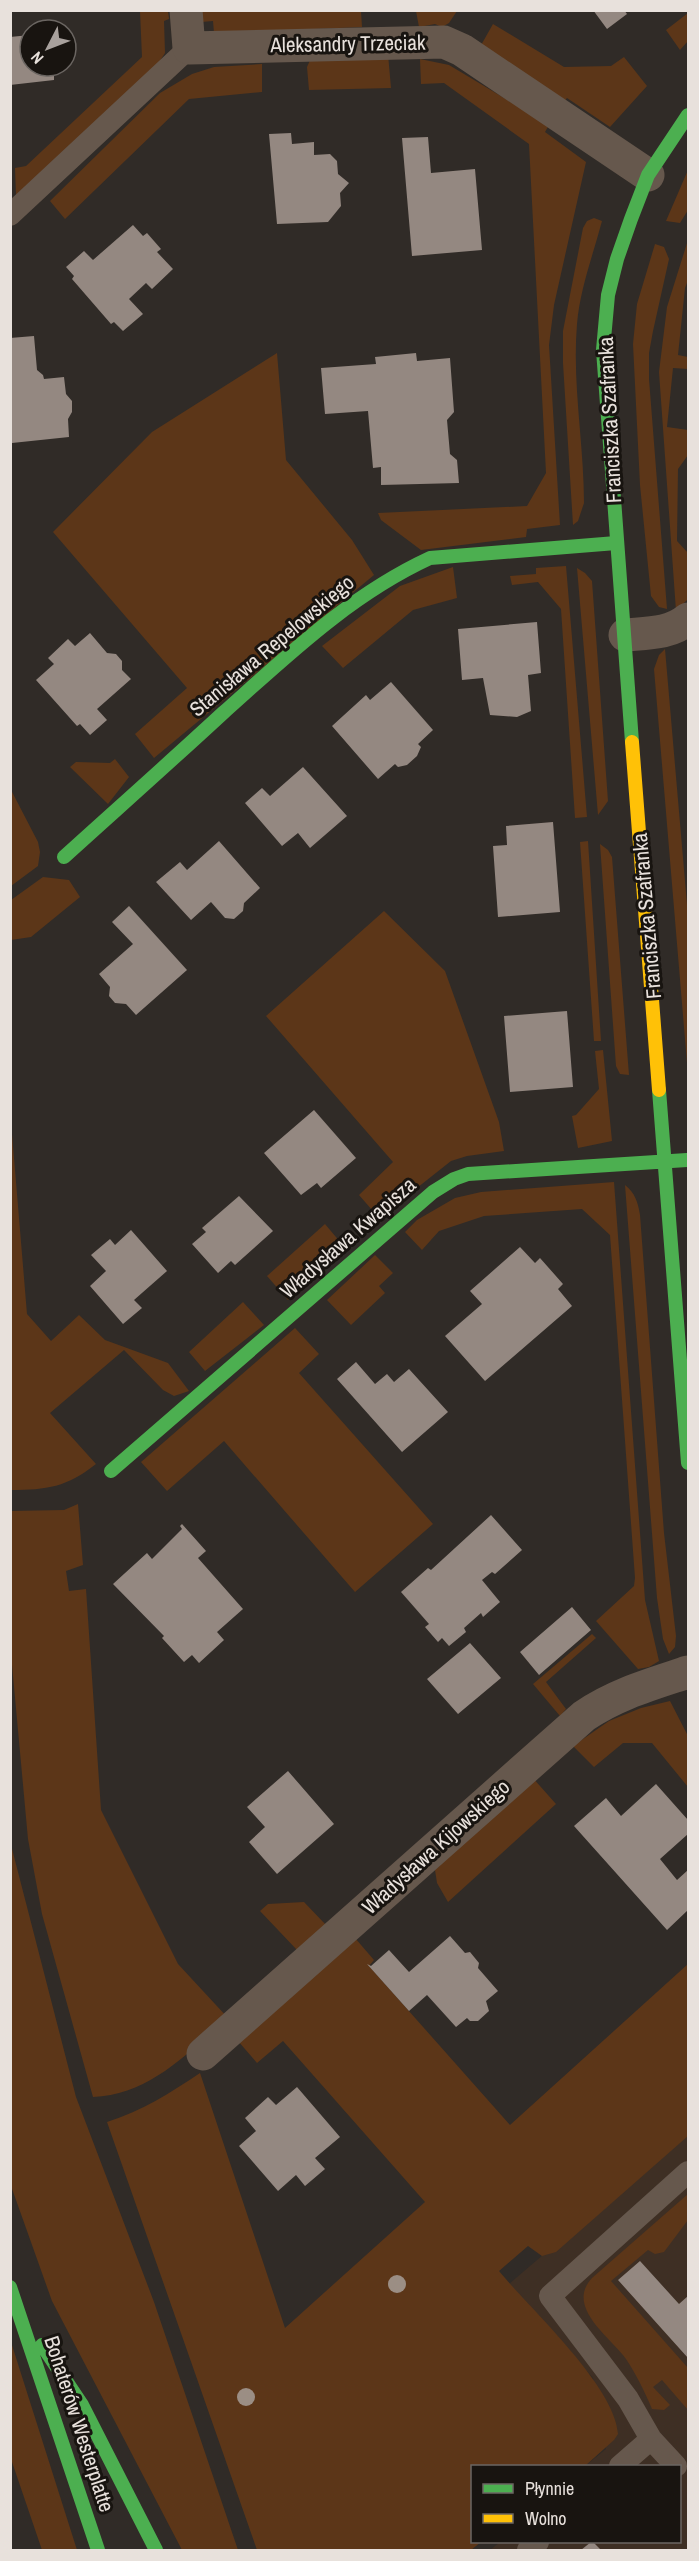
<svg xmlns="http://www.w3.org/2000/svg" width="699" height="2561" font-family="'Archivo Narrow',sans-serif">
  <rect width="100%" height="100%" fill="#302b27"/>
  <path fill="#3e2f24" d="M688 2131V2550H490L500 2542H680V2466H585L606 2449 593 2378 509 2284Z"/>
  <path fill="#5c3618" d="M140 11H168L169 19 164 21 165 53 156 67 16 195 15 168 26 166 142 57Z
    M201 11H361L362 27 214 33 213 21 201 22Z
    M416 11H457L449 23 442 27 435 24 419 27Z
    M688 13V41L680 50 666 30Z
    M493 24 564 67 611 66 624 57 647 86 610 127 567 98 561 105 480 47Z
    M388 54 391 88 309 90 307 67 311 58Z
    M420 59 449 65 549 125 545 132 586 162 554 305 549 345 560 525 527 529 526 537 421 550 381 520 378 513 527 506 546 473 529 144 444 83 421 84Z
    M262 64V92L189 99 65 219 50 201 160 93 192 74 214 67Z
    M688 170V210L680 223 666 221Z
    M594 218 602 221C593 255 580 289 577 324 572 384 584 443 584 503L578 521 573 525 563 363V331L583 228 587 221Z
    M688 240V280L685 288 678 355 688 357V369L673 368 667 427 688 430V455L678 469 677 541 688 553V599L676 611 659 372 667 307Z
    M655 244 664 247 669 259 653 331 649 353V379L667 609 659 607 651 596 640 485 633 344 637 304Z
    M277 353 286 460 352 540 374 575 154 758 135 734 187 688 53 532 152 432Z
    M566 566 587 817 575 818 561 609 538 582 512 585 510 576 536 574V568Z
    M453 567 457 598 413 610 343 668 322 646 400 586Z
    M577 568 585 573 592 581 608 801 598 815Z
    M665 649 688 916V1075L654 669 659 655Z
    M115 759 129 777 108 804 70 767 76 762 110 763Z
    M10 788 38 842 40 852 38 866 11 886Z
    M588 841 601 1041H594L580 842Z
    M600 844 608 850 612 857 629 1075 620 1074 616 1066Z
    M43 877 69 880 80 897 31 937 11 940V900Z
    M384 911 445 971 499 1122 504 1151 467 1156 451 1161 379 1218 359 1195 393 1162 266 1016Z
    M603 1050 612 1141 578 1148 572 1116 576 1115 599 1089 595 1051Z
    M10 1110 27 1314 51 1341 79 1315 105 1340 168 1363 189 1391 174 1396 163 1390 124 1350 50 1413 96 1464C67 1487 47 1490 11 1490Z
    M614 1182 645 1600 659 1661 649 1667 638 1669 596 1621 634 1586 635 1578 610 1235 582 1209 484 1216 439 1231 422 1250 405 1232 417 1220 455 1198 481 1192Z
    M625 1185C635 1193 638 1202 640 1215L664 1533 676 1636 675 1647 669 1654 663 1639 657 1598Z
    M325 1224 346 1249 288 1300 267 1276Z
    M375 1255 393 1273 379 1286 385 1293 351 1325 327 1300Z
    M243 1302 264 1325 205 1371 189 1352Z
    M295 1328 319 1354 299 1373 433 1524 355 1592 224 1441 167 1491 141 1462Z
    M78 1504 83 1565 66 1571 69 1591 86 1589 101 1810 178 1964 228 2018C188 2053 149 2095 93 2097L42 1914 28 1839 11 1654 10 1511 64 1510Z
    M592 1634 596 1638 546 1682 566 1709 560 1716 533 1684Z
    M670 1701 688 1736V1787L652 1743H623L594 1767 573 1746 609 1721 641 1708Z
    M532 1777 556 1804 448 1902 437 1883 435 1870Z
    M10 1841 76 2097 154 2302 238 2550H182L52 2301 11 2186Z
    M304 1902 326 1925 297 1950 260 1911 268 1904Z
    M355 1938 374 1960 369 1966 510 2125 688 1964V2136L556 2252 542 2256 528 2246 499 2271C531 2310 615 2386 618 2434L614 2440 585 2466H472V2542H481L471 2550H257L107 2122C142 2111 170 2093 200 2073L285 2328 425 2202 283 2041 257 2063 238 2041Z
    M688 2194V2220L664 2252 655 2254 648 2250 611 2281 688 2368V2410L662 2380 653 2387 670 2405 664 2410 652 2409C645 2392 636 2374 626 2359 610 2337 565 2307 592 2278Z
    M10 2342H11L77 2550H42L11 2459Z"/>
  <path fill="#948881" d="M593 10H624L627 14 607 29Z
    M30 35V66H54V80L10 85V37Z
    M291 133 292 144 314 142V155L330 154 337 161 338 174 349 183 340 193 341 206 328 222 277 224 269 134Z
    M428 137 431 173 475 169 482 250 412 256 402 138Z
    M133 225 143 236 147 233 161 249 157 252 173 269 152 289 146 283 129 299 143 314 123 331 114 322 111 324 72 279 74 276 66 267 84 251 93 260Z
    M34 336 37 370 43 375 44 379 64 377 66 394 72 401V412L68 419 69 437 12 443 10 338Z
    M416 353 417 361 450 358 454 412 447 420 450 454 457 460 459 483 381 485V467L373 468 368 411 325 414 321 368 376 364 375 357Z
    M537 622 541 673 528 675 531 711 517 717 490 715 483 678 462 680 458 629Z
    M90 633 107 653 116 654 122 661V670L131 679 97 709 107 720 90 735 80 724 77 726 36 680 54 664 48 658 68 639 75 646Z
    M391 682 433 730 418 744 421 747 417 756 407 765 398 767 395 764 378 779 332 726 366 695 370 700Z
    M303 767 347 816 310 848 298 833 282 846 245 803 262 788 270 796Z
    M553 822 560 912 498 917 493 846 507 845 506 826Z
    M219 841 260 888 244 903 243 911 234 919 225 918 211 902 191 920 156 882 180 862 187 870Z
    M129 906 187 970 136 1015 126 1004 115 1003 109 996 110 987 99 974 133 944 112 922Z
    M567 1011 573 1087 510 1092 504 1016Z
    M314 1110 356 1158 321 1188 317 1183 301 1195 264 1153Z
    M239 1196 273 1231 235 1265 231 1261 218 1273 192 1244 206 1232 202 1228Z
    M131 1230 167 1271 134 1300 142 1308 123 1324 90 1286 106 1271 91 1255 110 1239 115 1245Z
    M520 1247 535 1263 540 1258 563 1284 558 1289 572 1306 485 1381 445 1336 482 1304 470 1291Z
    M356 1362 375 1384 387 1374 394 1382 409 1369 448 1412 402 1452 337 1379Z
    M491 1515 522 1550 495 1574 492 1572 482 1580 500 1602 483 1617 481 1613 464 1628 466 1632 449 1646 442 1638 438 1642 425 1627 429 1624 401 1592 428 1568 431 1570Z
    M182 1524 206 1551 198 1558 243 1609 217 1632 224 1640 199 1663 192 1655 184 1662 162 1638 164 1636 113 1584 147 1553 152 1559 182 1529 180 1526Z
    M572 1607 591 1630 539 1675 520 1652Z
    M470 1643 501 1678 458 1714 427 1679Z
    M288 1771 334 1824 277 1874 249 1842 265 1827 247 1807Z
    M656 1784 688 1820V1834L660 1859 677 1880 688 1870V1910L667 1930 574 1826 606 1798 621 1816Z
    M450 1936 465 1953 470 1952 479 1963 478 1968 498 1991 486 2001 489 2011 478 2021H470L467 2018 456 2027 427 1995 409 2011 367 1964 371 1966 389 1950 409 1972Z
    M297 2087 340 2137 315 2158 325 2169 305 2186 296 2175 278 2191 239 2146 256 2131 245 2118 268 2097 276 2105Z
    M640 2261 679 2304 688 2296V2358L618 2280Z
    M591 2542H593L601 2550H581Z"/>
  <g fill="none" stroke-linecap="round" stroke-linejoin="round">
    <path stroke="#66584d" stroke-width="22" d="M10 215 189 48
      M620 2466 651 2439
      M676 2466 651 2439 628 2399 550 2296 688 2172
      M528 2550 538 2542"/>
    <path stroke="#66584d" stroke-width="33" d="M186 10 189 48 444 42 462 50 648 175
      M625 635C648 633 670 634 688 619
      M203 2054 584 1716C616 1694 652 1684 688 1672"/>
    <path stroke="#4caf50" stroke-width="14" d="M632 742 603 350 608 295 617 259 631 219 648 175 688 115
      M64 857C117 809 170 762 223 713 288 655 350 595 430 558L616 543
      M659 1090 688 1463
      M111 1471 433 1192 454 1179 468 1174 687 1160
      M10 2287 98 2550
      M42 2345 82 2405 156 2550"/>
    <path stroke="#ffc107" stroke-width="14" d="M632 742 659 1090"/>
  </g>
  <g fill="#9b8e84">
    <circle cx="397" cy="2284" r="9"/>
    <circle cx="246" cy="2397" r="9"/>
  </g>
  <g text-anchor="middle" stroke-width="6" stroke-linejoin="round" paint-order="stroke">
    <g font-size="21" fill="#e8e1dc" stroke="#181410">
      <text transform="translate(348 44) rotate(-1)" y="7">Aleksandry Trzeciak</text>
      <text transform="translate(610 420) rotate(-93)" y="7">Franciszka Szafranka</text>
      <text transform="translate(272 646) rotate(-40)" y="7">Stanisława Repelowskiego</text>
      <text transform="translate(647 916) rotate(-95)" y="7">Franciszka Szafranka</text>
      <text transform="translate(348 1238) rotate(-41)" y="7">Władysława Kwapisza</text>
      <text transform="translate(436 1847) rotate(-42)" y="7">Władysława Kijowskiego</text>
      <text transform="translate(79 2424) rotate(72)" y="7">Bohaterów Westerplatte</text>
    </g>
  </g>
  <rect width="699" height="2561" fill="none" stroke="#e8e1dc" stroke-width="24"/>
  <rect x="471" y="2465" width="210" height="78" fill="#181410" stroke="#6b6662" stroke-width="1.5"/>
  <rect x="483" y="2484" width="30" height="9" fill="#4caf50" stroke="#6b6662" stroke-width="1.5"/>
  <text x="525" y="2495" font-size="18" fill="#e8e1dc">Płynnie</text>
  <rect x="483" y="2514" width="30" height="9" fill="#ffc107" stroke="#6b6662" stroke-width="1.5"/>
  <text x="525" y="2525" font-size="18" fill="#e8e1dc">Wolno</text>
  <g transform="translate(48 48) rotate(228)"><circle r="28" fill="#181410" stroke="#6b6662" stroke-width="1.5"/>
  <path d="M0-4.5L10 22L0 15L-10 22Z" fill="#a8a19d"/>
  <text y="-9" font-size="16" font-weight="bold" text-anchor="middle" fill="#e8e1dc">N</text>
  </g>
</svg>
